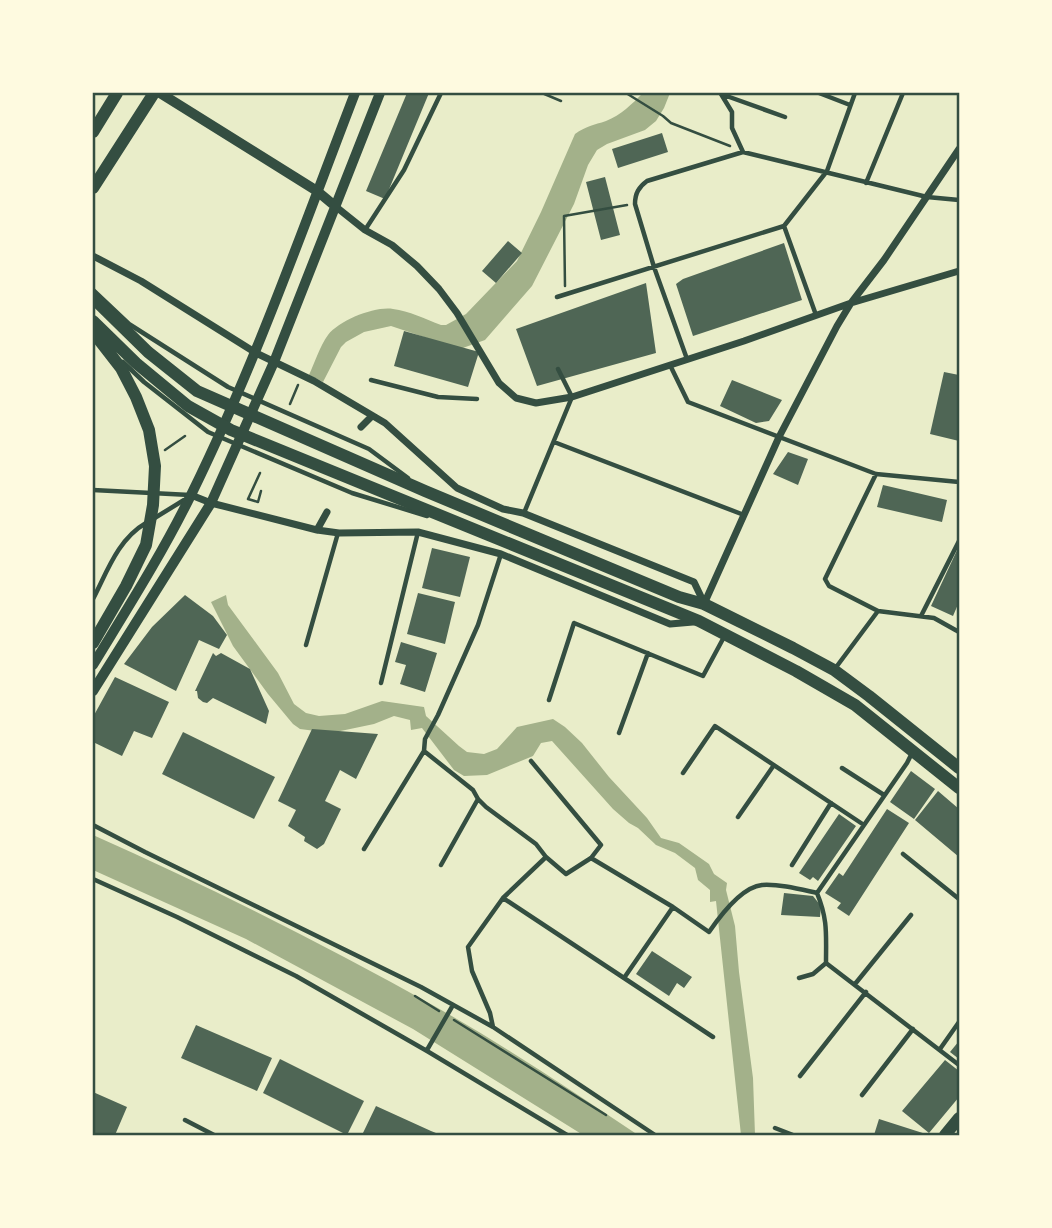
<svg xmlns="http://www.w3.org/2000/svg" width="1052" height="1228" font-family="'Times New Roman',serif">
  <rect width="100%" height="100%" fill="#e9edc9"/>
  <path fill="#a3b18a" d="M643 93H670L664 108 656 121 645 130 607 144 597 150 588 165 574 204 532 286 485 340 460 349 391 326 364 332 346 342 341 347 323 382 309 375C315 362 320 346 328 335 340 320 375 306 393 309 409 311 425 319 441 325H446L466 314 517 261 541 212 575 134C586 126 594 125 606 121 621 115 632 104 643 93Z
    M226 595 228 605 278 673 294 704 306 713 319 716 345 714 382 701 424 707 426 716 459 746 467 752 484 754 497 749 517 727 553 719 565 727 582 743 609 777 647 818 661 838 679 843 709 864 714 874 727 883 726 890 735 926 739 972 753 1078 755 1135H741L716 901 710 902V890L698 880 695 868 675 853 656 845 638 828 629 823 613 809 552 741 541 743 533 756 487 775 464 776 454 770 422 728 411 730 410 720 394 716 374 724 331 733 300 729 293 724 268 694 233 646 211 602Z
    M93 835C210 887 324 944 436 1007 505 1046 572 1091 638 1135H583L413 1029 246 939 93 870Z"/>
  <path fill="#4f6655" d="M407 93H429L385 199 366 191Z
    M662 133 668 152 618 168 612 149Z
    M605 177 620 235 601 240 586 182Z
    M508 241 522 253 496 283 482 271Z
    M784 243 802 300 693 336 676 284 683 279Z
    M646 283 656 353 537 386 516 329Z
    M404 331 479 352 468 387 394 366Z
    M944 372 959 375V441L930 434Z
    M732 380 782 400 769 421 756 423 720 406Z
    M788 452 808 459 798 485 773 474Z
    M883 485 947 500 942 522 877 507Z
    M959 546V602L953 616 931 606Z
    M432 548 470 557 460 597 422 588Z
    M418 593 455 602 445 644 407 634Z
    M185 595 213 616 227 635 219 649 199 640 176 691 124 664 152 627Z
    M401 642 437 653 425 692 400 684 406 665 395 662Z
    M213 653 216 656 221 653 250 669 269 711 266 724 213 698 207 703 203 702 198 698 197 691H195Z
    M115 677 169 702 152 738 134 731 122 756 93 742V717Z
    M312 729 378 734 356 779 340 770 325 801 341 809 324 844 317 849 304 841 305 837 288 826 296 810 278 801Z
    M183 732 275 777 254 819 162 774Z
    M911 771 935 789 914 819 890 802Z
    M938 791 959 809V857L915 820Z
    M887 809 909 823 849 916 837 908 841 903 825 893 839 873 843 876Z
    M839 814 856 826 818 881 813 877 810 880 799 873Z
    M784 893 813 896 821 906 820 917 781 915Z
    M652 951 692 977 684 988 677 983 669 996 636 974Z
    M196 1025 272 1058 257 1091 181 1058Z
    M959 1041V1059L950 1052Z
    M280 1059 364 1101 347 1135 263 1093Z
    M945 1060 959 1071V1097L929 1133 902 1111Z
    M93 1092 127 1107 115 1135H93Z
    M376 1106 431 1131 441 1135H362Z
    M879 1119 929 1135H874Z"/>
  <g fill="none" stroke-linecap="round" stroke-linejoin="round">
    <path stroke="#344e41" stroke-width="2.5" d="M542 93 561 101
      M626 93 663 116 671 123 730 146
      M565 286 564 216 627 205
      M290 404 298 385
      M165 450 185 436
      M260 473 248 499 258 502 261 491
      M415 996 439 1011
      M454 1020 606 1115"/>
    <path stroke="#344e41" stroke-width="4.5" d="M819 93 850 105
      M721 94 785 117
      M721 94 732 112V128L743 152
      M866 183 903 93
      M784 226 816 315
      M365 230 404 170 441 93
      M93 290 129 324 228 387 369 449 408 478
      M557 297 784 226 827 171 855 93
      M687 359 654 267 635 204C635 193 639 187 647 181L743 152 927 197 959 200
      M123 362 144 382 208 432 352 493 427 516
      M670 365 688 402 876 474 959 482
      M371 380 438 397 477 399
      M554 442 744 515
      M876 474 825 579 829 586 878 611
      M93 490 190 495
      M524 513 572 397 558 369
      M153 519 184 500
      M93 599C107 572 118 539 146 523
      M921 616 959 541
      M306 645 338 533
      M834 670 878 611 934 618 959 632
      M381 683 418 532
      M549 700 574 623 703 676 724 637
      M619 733 648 653
      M424 751 473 790 478 799 486 807 536 844 546 857 566 874 591 858 601 845 531 761
      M842 768 884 795
      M683 773 715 726 864 825
      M738 817 774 765
      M93 825 145 852 421 987 493 1027 655 1135
      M364 849 424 751 425 739 438 715 478 625 501 554
      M903 854 959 899
      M591 858 673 907 709 932C720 916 742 887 762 885 780 884 799 889 817 893
      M441 865 478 799
      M792 865 831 803
      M93 879 177 917 296 976 427 1051 567 1135
      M817 893C828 920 826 934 826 963L959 1065
      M817 893 907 763 913 751
      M503 898 624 978 673 907
      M624 978 713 1037
      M799 978 813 974 826 963
      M855 984 911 915
      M493 1027 490 1013 472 971 468 947 503 898 546 857
      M940 1049 959 1022
      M427 1050 453 1005
      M800 1076 866 992
      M862 1095 913 1029
      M185 1120 214 1135
      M775 1128 793 1135"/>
    <path stroke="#344e41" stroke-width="7" d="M335 206 365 230 392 245 417 266 439 289 457 313 499 383 516 398 536 403 572 397 744 341 851 303 959 271
      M93 256 141 281 256 353 314 381 385 423 457 488 503 509 523 513 694 582 704 603
      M361 427 372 416
      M191 495 211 503 317 530 339 533 418 532 501 554 670 624 693 622
      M317 530 327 512
      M704 604 779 437 837 326 851 303 884 260 959 149"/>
    <path stroke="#344e41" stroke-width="10" d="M160 93 317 191 335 206
      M93 665C127 609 162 554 191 495 255 365 303 228 355 93
      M93 691 211 503 274 362 380 93"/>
    <path stroke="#344e41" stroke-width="12" d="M93 132 117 93
      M93 188 154 93
      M93 298 148 352 197 391 425 491 679 597 704 604 793 648 834 670 869 696 959 768
      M93 321 136 363 188 406 231 430 699 621 796 671 855 705 959 788
      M93 332 121 368 136 397 149 430 155 466 153 505 146 545 126 586 93 643
      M945 1135 959 1118"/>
    <path stroke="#7c8e77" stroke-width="4.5" d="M958 1135 959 1134"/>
  </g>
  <rect width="1052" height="1228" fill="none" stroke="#fefae0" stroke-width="189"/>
  <rect x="94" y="94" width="864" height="1040" fill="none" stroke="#344e41" stroke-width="2.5"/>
</svg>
